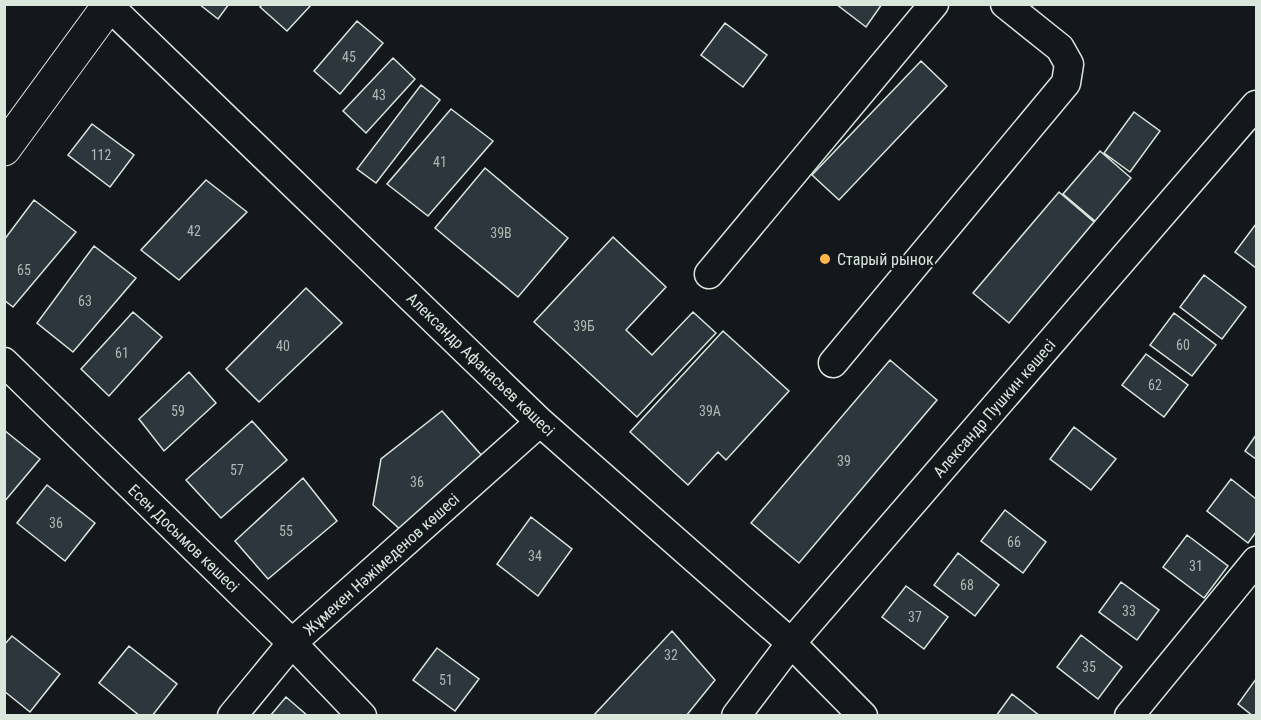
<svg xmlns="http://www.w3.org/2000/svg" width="1261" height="720" font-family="'Roboto Condensed',sans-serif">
  <rect width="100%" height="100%" fill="#14181c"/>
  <path fill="#2c363c" stroke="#d8e6dc" stroke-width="1.5" d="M199 4H229L218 19Z
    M263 4H312L287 31 260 7Z
    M836 4H882L866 27Z
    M357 21 383 43 340 94 314 71Z
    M725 23 767 55 743 87 701 55Z
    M393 58 415 79 366 133 343 111Z
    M921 61 947 86 839 200 812 175Z
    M421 85 440 100 376 183 357 169Z
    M451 109 493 141 428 216 387 184Z
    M1134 112 1160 131 1130 172 1104 153Z
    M92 124 134 155 110 187 68 155Z
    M1100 151 1131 178 1095 221 1063 194Z
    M485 168 568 238 518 297 435 228Z
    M206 180 247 212 179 280 141 250Z
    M1059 192 1094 222 1009 323 973 293Z
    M34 200 76 232 13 307 4 300V240Z
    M1256 224V268L1235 252Z
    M613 237 666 287 626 330 652 355 693 312 716 333 637 417 534 322Z
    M94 246 136 278 73 352 37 323Z
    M1204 275 1246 307 1222 339 1180 307Z
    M306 288 342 323 259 402 226 369Z
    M133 312 162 337 109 396 81 369Z
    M1174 313 1216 345 1192 376 1150 345Z
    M723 331 789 391 726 460 718 452 688 485 630 432Z
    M1146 354 1188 385 1164 417 1122 385Z
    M890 360 937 400 799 563 751 523Z
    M189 372 216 403 164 451 139 419Z
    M442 411 484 458 402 531 373 505 381 459Z
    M252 421 287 460 221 518 186 480Z
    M1074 427 1116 459 1091 490 1050 459Z
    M4 430 40 459 4 502Z
    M1256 435V459L1245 451Z
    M303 478 337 521 268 579 235 541Z
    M1231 479 1256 499V532L1248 543 1207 511Z
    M47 485 95 523 65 561 17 523Z
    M1005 510 1046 542 1023 573 981 541Z
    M531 517 572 549 538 596 497 564Z
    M1187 535 1228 566 1204 598 1163 567Z
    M958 553 999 585 975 616 934 585Z
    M1121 582 1159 610 1137 640 1099 612Z
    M906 586 948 617 924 649 882 617Z
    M672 631 715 680 686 716H593Z
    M1081 635 1122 667 1098 699 1057 667Z
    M12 636 60 674 30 712 4 691V645Z
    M129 646 177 684 152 716H140L99 683Z
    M437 648 479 679 455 711 413 680Z
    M1256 679V716H1253L1238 704Z
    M1012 694 1040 716H996Z
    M286 697 308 716H270Z"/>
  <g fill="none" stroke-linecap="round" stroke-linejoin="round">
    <defs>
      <path id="minor" d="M107 4 540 422 791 643 863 716
        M709 274 934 4
        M4 362 292 643 362 716
        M833 363 1066 83 1069 64 1060 48 1005 4
        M232 716 292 643 540 422
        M736 716 791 643 1256 105
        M1129 716 1256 561"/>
      <path id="secondary" d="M4 149 110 4"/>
    </defs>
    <use href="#minor" stroke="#d8e6dc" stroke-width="31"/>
    <use href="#secondary" stroke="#d8e6dc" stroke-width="35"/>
    <use href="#minor" stroke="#14181c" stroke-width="28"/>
    <use href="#secondary" stroke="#14181c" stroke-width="33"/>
  </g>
  <circle fill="#ffb74d" stroke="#14181c" stroke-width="2" cx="825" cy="259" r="6"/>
  <g text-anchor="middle" stroke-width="4.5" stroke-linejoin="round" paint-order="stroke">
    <g font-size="14" fill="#adbab4">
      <text x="349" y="62">45</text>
      <text x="379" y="100">43</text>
      <text x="101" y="160">112</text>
      <text x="440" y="167">41</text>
      <text x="194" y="236">42</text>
      <text x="501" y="238">39В</text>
      <text x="24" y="275">65</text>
      <text x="85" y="306">63</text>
      <text x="584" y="331">39Б</text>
      <text x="1183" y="350">60</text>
      <text x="283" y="351">40</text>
      <text x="122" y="358">61</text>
      <text x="1155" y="390">62</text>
      <text x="178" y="416">59</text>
      <text x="710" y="416">39А</text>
      <text x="844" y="466">39</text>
      <text x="237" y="475">57</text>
      <text x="417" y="487">36</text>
      <text x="56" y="528">36</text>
      <text x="286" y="536">55</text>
      <text x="1014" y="547">66</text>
      <text x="535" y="561">34</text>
      <text x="1196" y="571">31</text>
      <text x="967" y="590">68</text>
      <text x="1129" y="616">33</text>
      <text x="915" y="622">37</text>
      <text x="671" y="660">32</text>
      <text x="1089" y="672">35</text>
      <text x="446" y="685">51</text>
    </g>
    <g font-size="16" fill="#d8e6dc" stroke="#14181c" text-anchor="start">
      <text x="837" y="265">Старый рынок</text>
    </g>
    <g font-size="16" fill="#d8e6dc" stroke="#14181c">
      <text transform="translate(481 364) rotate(44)" y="6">Александр Афанасьев көшесі</text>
      <text transform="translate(994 408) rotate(-49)" y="6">Александр Пушкин көшесі</text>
      <text transform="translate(184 538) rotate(44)" y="6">Есен Досымов көшесі</text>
      <text transform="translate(381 564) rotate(-42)" y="6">Жұмекен Нәжімеденов көшесі</text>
    </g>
  </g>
  <rect width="1261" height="720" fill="none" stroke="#d8e6dc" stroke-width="12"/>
</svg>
